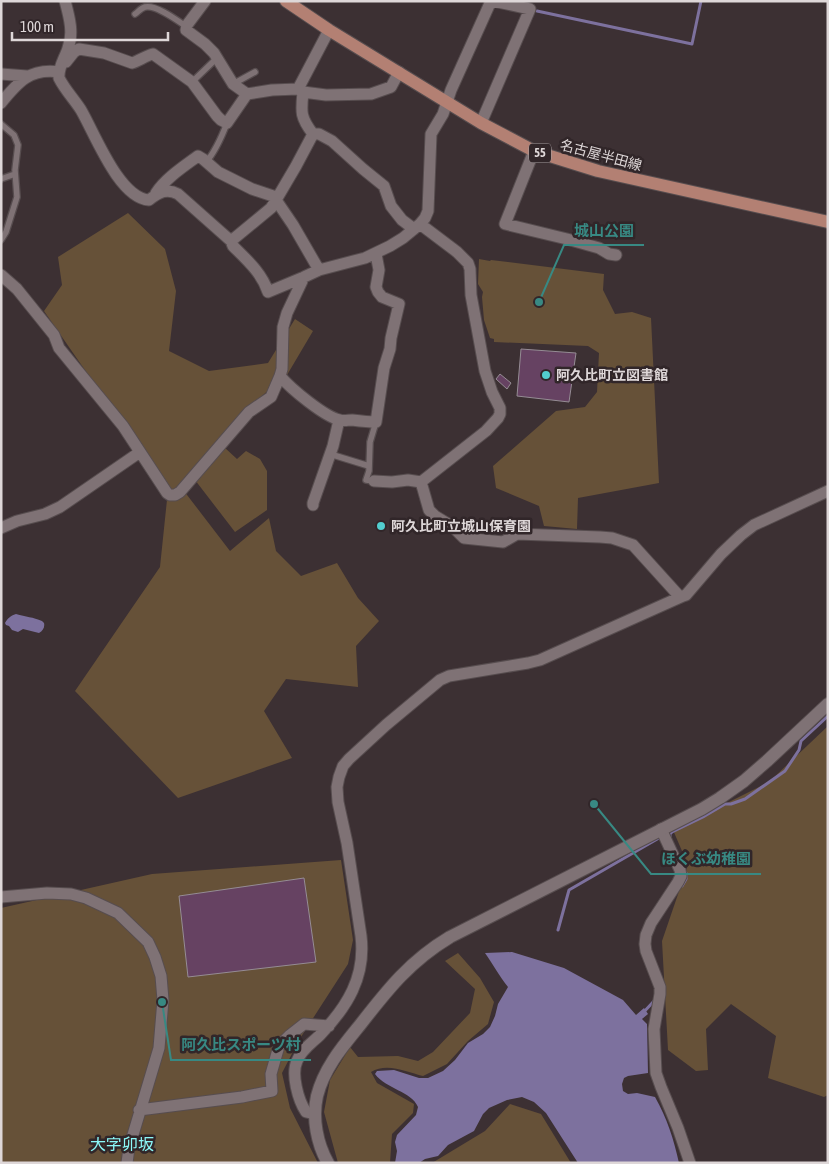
<svg xmlns="http://www.w3.org/2000/svg" width="829" height="1164" font-family="'Asap Condensed','Noto Sans JP',sans-serif">
  <rect width="100%" height="100%" fill="#3c3033"/>
  <path fill="#665138" d="M128 213 165 249 176 291 169 351 209 371 268 363 295 319 313 331 287 375 263 395 250 420 235 434 224 447 237 459 246 451 260 459 267 471V510L235 532 195 480 184 491 230 551 269 518 276 551 301 576 337 563 358 598 379 621 356 646 358 687 286 679 264 711 292 758 178 798 75 691 160 567 168 490 44 311 62 285 58 257Z
    M479 259 490 261 491 260 604 274 603 290 615 314 632 312 651 318 659 483 578 498 577 529 544 526 539 506 496 488 493 466 556 411 585 407 597 392 599 353 588 346 494 342V339L490 338 484 320 482 297 483 292 478 284Z
    M828 726V1095L824 1097 768 1078 776 1036 731 1004 706 1029 708 1070 696 1071 668 1050 662 941 688 865 673 830 769 782Z
    M341 860 353 940 348 964 299 1040 282 1073 290 1108 318 1163H1V908L152 874Z
    M458 953 480 978 494 1002 488 1024 468 1041 447 1064 423 1076C407 1072 387 1062 371 1072L377 1083 414 1104 413 1113 392 1134 390 1163H338L324 1112 330 1080 350 1047 358 1057 398 1056 418 1061 433 1052 470 1013 475 989 445 961Z
    M510 1104 541 1114 571 1163H432L485 1131Z"/>
  <path fill="#7d719e" d="M16 614C26 617 33 617 42 621L44 623C45 627 43 631 39 633L23 629 18 632 12 630 9 626 6 625 5 623C8 618 10 616 16 614Z
    M512 952 564 968 623 1000 636 1015 644 1008 648 1014 642 1019 647 1024 648 1073 628 1076 624 1078 622 1084 623 1091 628 1094 637 1093 655 1097C667 1118 674 1140 679 1163H578L546 1113 534 1102 522 1097 507 1100 489 1108 483 1114 474 1131 448 1145 438 1156 425 1159 419 1163H395L397 1151 395 1142 397 1135 416 1115 418 1107C411 1091 386 1089 375 1074L377 1071 394 1070 419 1078H428L443 1071 455 1060 468 1043 483 1034 490 1027 495 1016 498 1004 508 987C499 976 493 964 485 953Z"/>
  <g fill="none" stroke-linecap="round" stroke-linejoin="round">
    <path stroke="#7d719e" stroke-width="3" d="M537 11 692 44 701 1
      M670 838V834L672 832 703 817 725 804H731L745 799 785 771 799 750 801 741 828 716
      M682 886 686 879V873
      M558 930 569 890 659 838
      M642 1014 654 1001"/>
  </g>
  <path fill="#664262" stroke="#958c94" d="M521 349 576 353 569 402 517 396Z
    M500 374 511 383 507 389 496 379Z
    M304 878 316 962 188 977 179 896Z"/>
  <g fill="none" stroke-linecap="round" stroke-linejoin="round">
    <defs>
      <path id="lane" d="M135 14C138 12 141 8 145 7 156 4 178 21 187 27
        M192 82 217 58
        M233 84 255 72
        M1 124 14 135 18 145 15 170 17 197 6 232 1 240
        M206 162C216 151 222 136 227 123
        M1 179 15 174
        M330 454 369 466
        M374 481 366 480 369 471 370 442 376 422"/>
      <path id="street" d="M65 1C69 16 74 33 68 48 65 58 58 67 59 78 65 90 74 99 81 110 95 134 119 198 149 200 159 192 167 188 178 194L231 241 271 208 276 200 293 225 319 270
        M205 1 187 25 186 30 205 44 214 53 233 84 247 94 272 90 298 89 329 30
        M66 62 74 52 79 49 104 53 132 63C139 61 145 56 153 54L192 82 217 116 221 120 227 123 247 94
        M1 74 27 76
        M298 89 303 92 326 95 371 94 391 87 399 72
        M1 103C18 82 30 68 59 72
        M481 123 530 9 493 1
        M313 134H319L332 141 363 169 384 186 391 206 402 220 414 229
        M534 151 505 224 567 239 599 248 609 254 616 255
        M156 193C166 178 183 167 198 156L203 159 218 172 252 189 273 196 276 200 296 166 313 134C300 117 301 112 303 92
        M420 224 457 252 468 263 470 269 471 295 485 371 492 392 500 408V414L498 418 486 431 421 482 429 510 435 516 453 527 464 538 503 542 517 534 600 537 612 538 633 545 680 597
        M231 241 233 246C246 259 262 273 268 292L304 277
        M1 275 17 289 54 335 59 348 123 426 167 493 170 495H175L180 492 249 412 271 397 280 376 282 369 283 327 287 313 304 277 319 270 365 258 390 246 403 238 420 224 425 218 428 211 431 134 443 114 451 90 491 1
        M280 376C291 389 325 417 340 420 344 421 348 420 352 420 360 421 368 422 376 422L384 368 390 349 391 338 399 304 382 297 378 292 376 287 379 270 376 254
        M374 481 392 482 408 480 421 482
        M313 505V503L333 446 339 420
        M1 528 17 521 45 514 60 507 140 452
        M661 829 680 870 681 876 678 882 651 923 646 935 645 944 646 951 660 987V994L654 1029 656 1073 661 1087 678 1128 690 1163
        M1 897 47 893 71 894 86 898 118 913 148 942 155 957 161 976 163 1000 159 1048 129 1148 127 1163
        M139 1110 242 1097 272 1091 271 1074 279 1046 290 1035 304 1024 329 1026
        M315 1114 306 1112C298 1100 291 1074 297 1061 301 1050 312 1043 320 1035 347 1007 366 977 361 936L347 843 338 802 337 787 339 777 343 766 349 759 386 725 440 680 449 676 528 663 540 660 683 596 686 595 721 554 741 535 754 525 828 491"/>
      <path id="secondary" d="M328 1163C317 1144 312 1118 317 1096 324 1068 343 1046 360 1025 388 989 410 961 450 937L702 809 720 798 744 781 767 761 828 704"/>
      <path id="primary" d="M286 1 329 30 481 123 534 151 598 171 828 222"/>
    </defs>
    <use href="#lane" stroke="#574d4f" stroke-width="8"/>
    <use href="#street" stroke="#574d4f" stroke-width="13"/>
    <use href="#secondary" stroke="#574d4f" stroke-width="14"/>
    <use href="#primary" stroke="#574d4f" stroke-width="14"/>
    <use href="#lane" stroke="#7f7275" stroke-width="5.5"/>
    <use href="#street" stroke="#7f7275" stroke-width="11"/>
    <use href="#secondary" stroke="#7f7275" stroke-width="12"/>
    <use href="#primary" stroke="#b38073" stroke-width="12"/>
  </g>
  <g fill="#52cdce" stroke="#312629" stroke-width="2">
    <circle cx="546" cy="375" r="5"/>
    <circle cx="381" cy="526" r="5"/>
  </g>
  <g text-anchor="middle" stroke-width="5" stroke-linejoin="round" paint-order="stroke">
    <rect fill="#312629" stroke="#aaa2a4" stroke-width="1" x="529" y="143.5" width="22" height="19" rx="4"/>
    <g font-size="12" font-weight="bold" fill="#ded7d8">
      <text x="540" y="157">55</text>
    </g>
    <g font-size="14" fill="#ded7d8" stroke="#312629">
      <text transform="translate(601 155) rotate(15)" y="5">名古屋半田線</text>
    </g>
    <g font-size="14" font-weight="bold" fill="#ded7d8" stroke="#312629" text-anchor="start">
      <text x="556" y="380">阿久比町立図書館</text>
      <text x="391" y="531">阿久比町立城山保育園</text>
    </g>
    <g font-size="16" fill="#8cf8f8" stroke="#312629">
      <text x="122" y="1150">大字卯坂</text>
    </g>
  </g>
  <path fill="none" stroke="#388983" stroke-width="2" d="M539 302L564 245H644M594 804L651 874H761M162 1002L171 1060H311"/>
  <g fill="#388983" stroke="#312629" stroke-width="2">
    <circle cx="539" cy="302" r="5"/>
    <circle cx="594" cy="804" r="5"/>
    <circle cx="162" cy="1002" r="5"/>
  </g>
  <g font-size="15" text-anchor="middle" font-weight="bold" fill="#388983" stroke="#312629" stroke-width="5" stroke-linejoin="round" paint-order="stroke">
    <text x="604" y="236">城山公園</text>
    <text x="706" y="864">ほくぶ幼稚園</text>
    <text x="241" y="1050">阿久比スポーツ村</text>
  </g>
  <rect width="829" height="1164" fill="none" stroke="#ded7d8" stroke-width="5"/>
  <path d="M12 32v8h156v-8" fill="none" stroke="#ded7d8" stroke-width="2.5"/>
  <text x="20" y="32" font-size="15" fill="#ded7d8" stroke="#312629" stroke-width="4" paint-order="stroke">100 m</text>
</svg>
